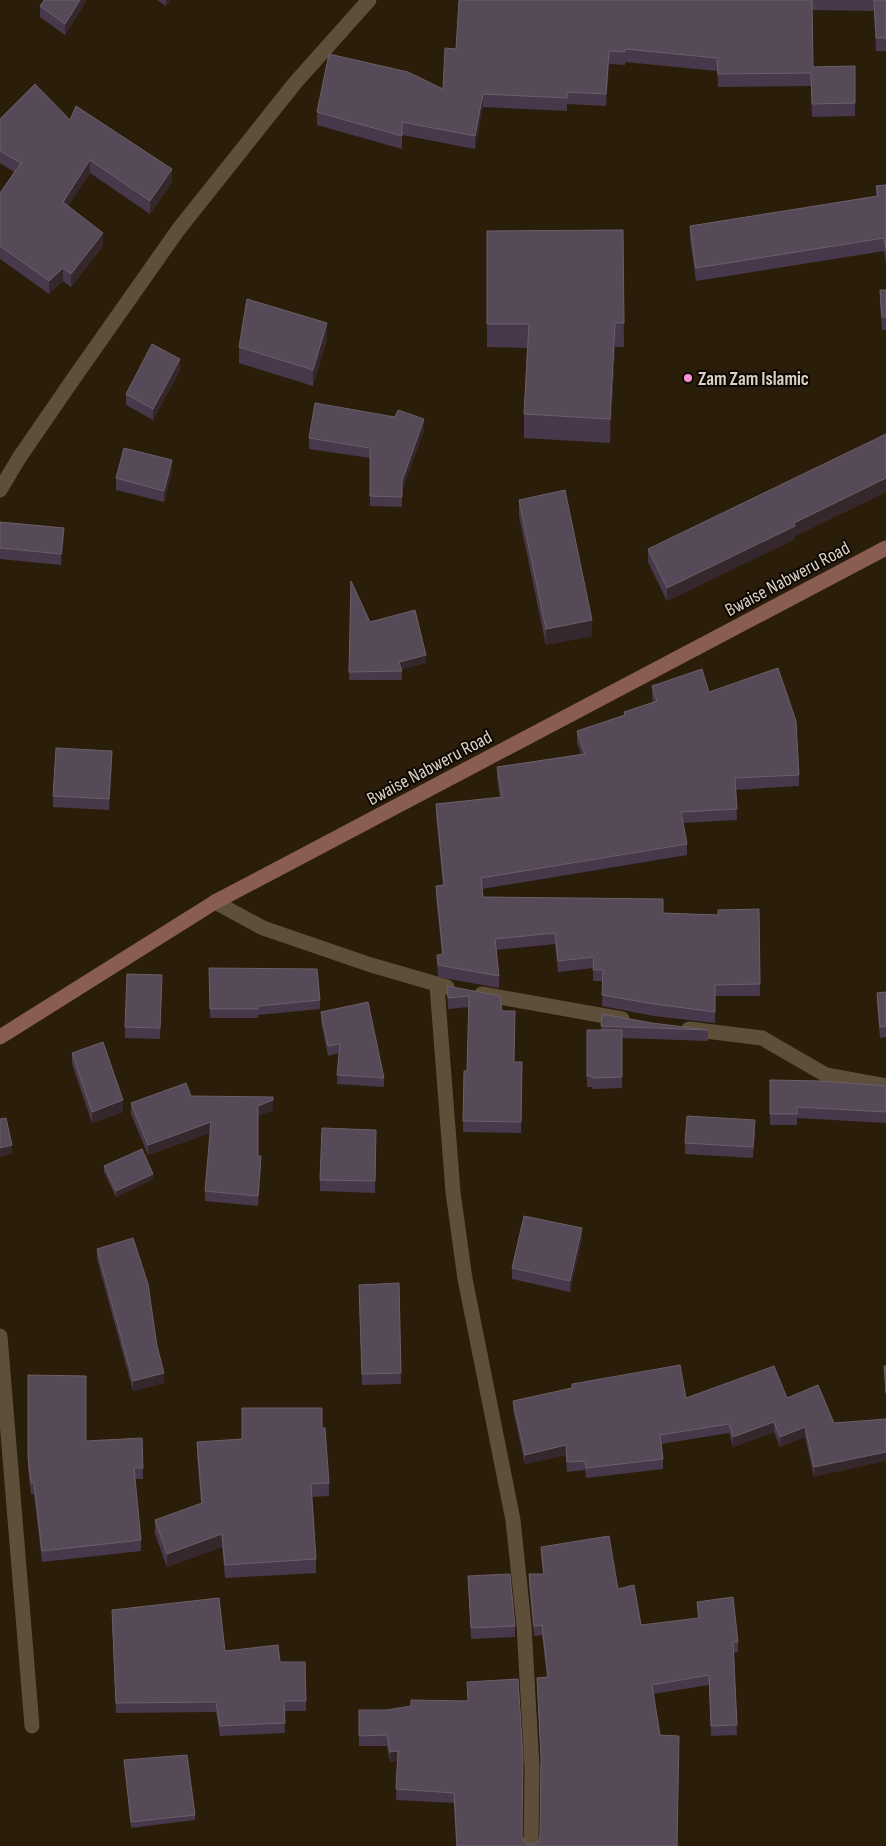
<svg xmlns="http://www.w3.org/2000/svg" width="886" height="1846" font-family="'Sofia Sans Condensed',sans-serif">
  <rect width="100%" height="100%" fill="#2a1d09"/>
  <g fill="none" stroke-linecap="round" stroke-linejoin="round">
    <path stroke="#5d4f3a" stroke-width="15" d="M0 490 19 458 74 378 178 230 295 83 369 0
      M215 902 263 928 371 965 447 987
      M437 986 453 1192 465 1279 513 1520 524 1625 532 1767 531 1846
      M482 994 622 1019
      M689 1029 762 1038 826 1075 886 1086
      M0 1336 32 1726"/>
    <path stroke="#8a5d52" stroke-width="15" d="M0 1037 215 902 886 548"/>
  </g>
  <path fill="#47394b" d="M87 0 65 35 40 17V6Z
    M157 0H170L166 6Z
    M459 0H886V51H876L874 11 812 10 813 67 855 66V116L812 117 811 86 718 87 717 71 625 62V65L609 64 606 106 567 104V111L483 107 475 149 402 135V149L317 125V112L443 89 456 49Z
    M0 119 172 182 150 214 90 173 68 206 103 246 71 287 63 281 49 294 0 259V193L14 172 0 163Z
    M886 185V264L884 251 696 281 690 239V226L876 196V186Z
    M623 230 624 347H615L610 443 524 438V414L527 348 487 347V231Z
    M880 290H886V330H882L880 304Z
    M327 339 313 386 239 363V347Z
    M180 370 153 420 126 405V394Z
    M424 430 402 491V507L370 506V458L309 449V438Z
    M886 434V492L795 536V539L667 601 648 562V549Z
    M172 471 164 502 116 490V478Z
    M519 500 592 636 546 645 519 516Z
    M0 522 64 539 61 565 0 559Z
    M351 581 370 622 426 663 402 669V680H349Z
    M652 686 709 692 799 775V786L736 790 737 820 683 823 687 844V855L482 889 483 897 663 913 718 915 759 909 760 996H715V1023L654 1016 602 1006 603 981H593V968L558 972 555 944 496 950 499 976V988L438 977 437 955H442L436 897V886L443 885 436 815V804L500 798 497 778V767L581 754 577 743V731L624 716V712L653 702 652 697Z
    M112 762 109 810 53 807V796Z
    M209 968 320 1000V1009L258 1015V1018H210Z
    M162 986 160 1039 125 1038V1027Z
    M447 986 502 1011 514 1062H522L521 1133 463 1132 464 1071H467L469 1007 448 1009Z
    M886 992V1037L880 1038 877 1004V993Z
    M321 1012 384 1078V1087L337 1084 339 1053 328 1056 321 1022Z
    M602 1014 652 1023 708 1030V1041L622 1038V1088L592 1089V1087H587V1030H601Z
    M72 1053 123 1112 92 1123 72 1064Z
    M770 1080 886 1086V1123L797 1118V1125H770Z
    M191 1096 273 1110 258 1116V1156L261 1166 258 1206 205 1201V1191L210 1133 148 1155 131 1114V1103Z
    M755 1131 753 1158 685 1154V1143Z
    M376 1141 375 1193 320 1191V1180Z
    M104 1166 153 1179 116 1197 104 1172Z
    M582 1239 570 1292 512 1279V1268Z
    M97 1249 157 1346 164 1383 133 1391 97 1259Z
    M399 1283 401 1384 362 1385 359 1296Z
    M28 1375 86 1441 143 1468V1479H135L141 1540V1551L42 1562 34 1494H31L28 1469Z
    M572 1384 686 1398H787L818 1385 814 1477 805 1437 780 1447 774 1432 733 1447 729 1433 661 1444 663 1459V1469L586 1478 585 1470 567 1472 566 1455 525 1464 513 1410V1401L572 1389Z
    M322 1428 329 1483V1496L312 1497 316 1559V1573L225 1578 222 1547 167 1567 155 1534V1520L201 1503 197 1455V1442L242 1439Z
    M541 1547 618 1589 641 1625 698 1618 697 1602 738 1642V1652L734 1653 737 1735 711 1736 709 1685 653 1694 678 1846H456L454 1803 396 1800 397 1761 390 1762 387 1746H359V1710H387L468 1701 467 1682 522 1836 526 1844H535L539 1841 540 1836 541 1765 537 1678 547 1677 542 1635 534 1636 529 1584V1574H543L541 1557Z
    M468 1576 515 1626V1637L471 1639Z
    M112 1619 225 1651 280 1662 306 1701V1711H284L285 1733 220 1736 216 1712 116 1713Z
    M124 1760 195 1815V1820L131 1828Z"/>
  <path fill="#35272b" d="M80 0H87L65 35V24Z
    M166 0H170L166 6Z
    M609 51V64L606 106V94Z
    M483 94V107L475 149V136Z
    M90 160V173L63 214V202Z
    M172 169V182L150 214V201Z
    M103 233V246L71 287V274Z
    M63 268V281L49 294V281Z
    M327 323V339L313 386V370Z
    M615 323V347L610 443V419Z
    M180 359V370L153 420V409Z
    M424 419V430L402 491V481Z
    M172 460V471L164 502V491Z
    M886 478V492L795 536V539L667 601V588L794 523Z
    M64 528V539L61 565V554Z
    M592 620V636L546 645V629Z
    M426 655V663L399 670V662Z
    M112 751V762L109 810V799Z
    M123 1100V1112L92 1123V1112Z
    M273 1100V1110L258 1116V1106Z
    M211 1122V1133L148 1155V1145Z
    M12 1145V1154L0 1157V1148Z
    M261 1156V1166L258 1206V1196Z
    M153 1174V1179L116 1197V1191Z
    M582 1228V1239L570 1292V1281Z
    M164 1373V1383L133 1391V1381Z
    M774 1422V1432L733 1447V1437Z
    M805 1427V1437L780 1447V1437Z
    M566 1445V1455L525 1464V1455Z
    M886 1452V1461L814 1477V1467Z
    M222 1534V1547L167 1567V1554Z
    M398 1751V1761L390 1762V1752Z"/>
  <path fill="#574a58" stroke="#6b5f69" d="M44 0H80L65 24 40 6Z
    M459 0H812L813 67 855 66V103L812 104 811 73 718 74 717 58 625 49V52L609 51 606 94 567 92V98L483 94 475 136 402 122V136L317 112 329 54 408 72 443 89 445 48 456 49Z
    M874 0H886V38H876Z
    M35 84 70 120 76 106 172 169 150 201 90 160 63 202 103 233 71 274 63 268 49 281 0 246V193L21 163 0 151V119Z
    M886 185V250L884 238 696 268 690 226 878 196 876 186Z
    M623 230 624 323H615L610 419 524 414 529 324H487V231Z
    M880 290H886V317H882Z
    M247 299 327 323 313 370 239 347Z
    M152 344 180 359 153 409 126 394Z
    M315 403 395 417 398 410 424 419 402 481V497L370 496V448L309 438Z
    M886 434V478L794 523 795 526 667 588 648 549Z
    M124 448 172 460 164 491 116 478Z
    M565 490 592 620 546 629 519 500Z
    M0 522 64 528 61 554 0 548Z
    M351 581 370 622 415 610 426 655 399 662 402 671 349 672Z
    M778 668 796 721 799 775 735 778 737 809 681 812 687 844 481 878 483 897 663 899V913L718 915V910L759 909 760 984 715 985V1012L654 1004 602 995 603 970H593L594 957 558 961 555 933 495 939 499 976 438 965 437 955 443 954 436 886 444 885 436 804 502 797 497 767 585 754 577 731 625 715 624 712 657 701 652 686 702 669 709 692Z
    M56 748 112 751 109 799 53 796Z
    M209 968 317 969 320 1000 258 1006V1009H210Z
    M127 974 162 975 160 1028 125 1027Z
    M447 986 500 996 502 1011H515L514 1062H522L521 1122 463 1121 464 1071H467L469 996 448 998Z
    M886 992V1026L880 1027 877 993Z
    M368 1002 384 1078 337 1075 340 1044 328 1046 321 1012Z
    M602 1014 652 1023 708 1030 601 1026Z
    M587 1030H622V1077L592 1078V1076H587Z
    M103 1042 123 1100 92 1112 72 1053Z
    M770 1080 821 1081 886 1086V1112L797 1107V1114H770Z
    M186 1083 191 1096 273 1097V1100L258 1106V1156H261L258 1196 205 1191 211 1122 148 1145 131 1103Z
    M687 1116 755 1120 753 1147 685 1143Z
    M6 1118 12 1145 0 1148V1119Z
    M322 1128 376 1130 375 1181 320 1180Z
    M142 1149 153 1174 116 1191 104 1166Z
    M524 1216 582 1228 570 1281 512 1268Z
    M133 1238 148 1284 157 1346 164 1373 133 1381 97 1249Z
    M399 1283 401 1373 362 1374 359 1285Z
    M680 1365 686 1398 774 1366 787 1398 818 1385 834 1423 886 1419V1452L814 1467 805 1427 780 1437 774 1422 733 1437 729 1424 660 1435 663 1459 586 1468 585 1461 567 1462 566 1445 525 1455 513 1401 572 1388V1384Z
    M884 1366H886V1393Z
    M28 1375 86 1376V1441L142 1438 143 1468H134L141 1540 42 1551 34 1483H31L28 1457Z
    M242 1408H322V1428H325L329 1483 311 1484 316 1559 225 1565 222 1534 167 1554 155 1520 202 1503 197 1442 242 1439Z
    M609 1536 618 1589 634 1585 641 1625 699 1618 697 1602 733 1597 738 1642H733L737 1725 711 1726 709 1675 652 1685 660 1735 679 1736 677 1846H457L454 1793 396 1789 398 1751 390 1752 387 1735 359 1736V1710H387L411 1706V1700L468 1701 467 1682 518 1679 523 1757 522 1836 526 1844H535L539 1841 540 1836 541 1757 537 1678 548 1677 542 1625 534 1626 529 1574H544L541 1547Z
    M510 1574 515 1626 471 1628 468 1576Z
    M219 1598 225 1651 278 1645 280 1662H305L306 1701H284L285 1723 220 1726 216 1702 116 1703 112 1610Z
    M187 1755 195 1815 131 1822 124 1760Z"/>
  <circle fill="#f391d5" stroke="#0e0803" stroke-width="2" cx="688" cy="378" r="5"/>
  <g text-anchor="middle" stroke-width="4" stroke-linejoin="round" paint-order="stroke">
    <g font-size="19" font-weight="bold" fill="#d9d1c5" stroke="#0e0803" text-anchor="start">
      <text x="698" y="385">Zam Zam Islamic</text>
    </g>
    <g font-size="19" fill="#d9d1c5" stroke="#0e0803">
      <text transform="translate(787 578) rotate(-28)" y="7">Bwaise Nabweru Road</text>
      <text transform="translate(429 767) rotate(-28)" y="7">Bwaise Nabweru Road</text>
    </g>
  </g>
</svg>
